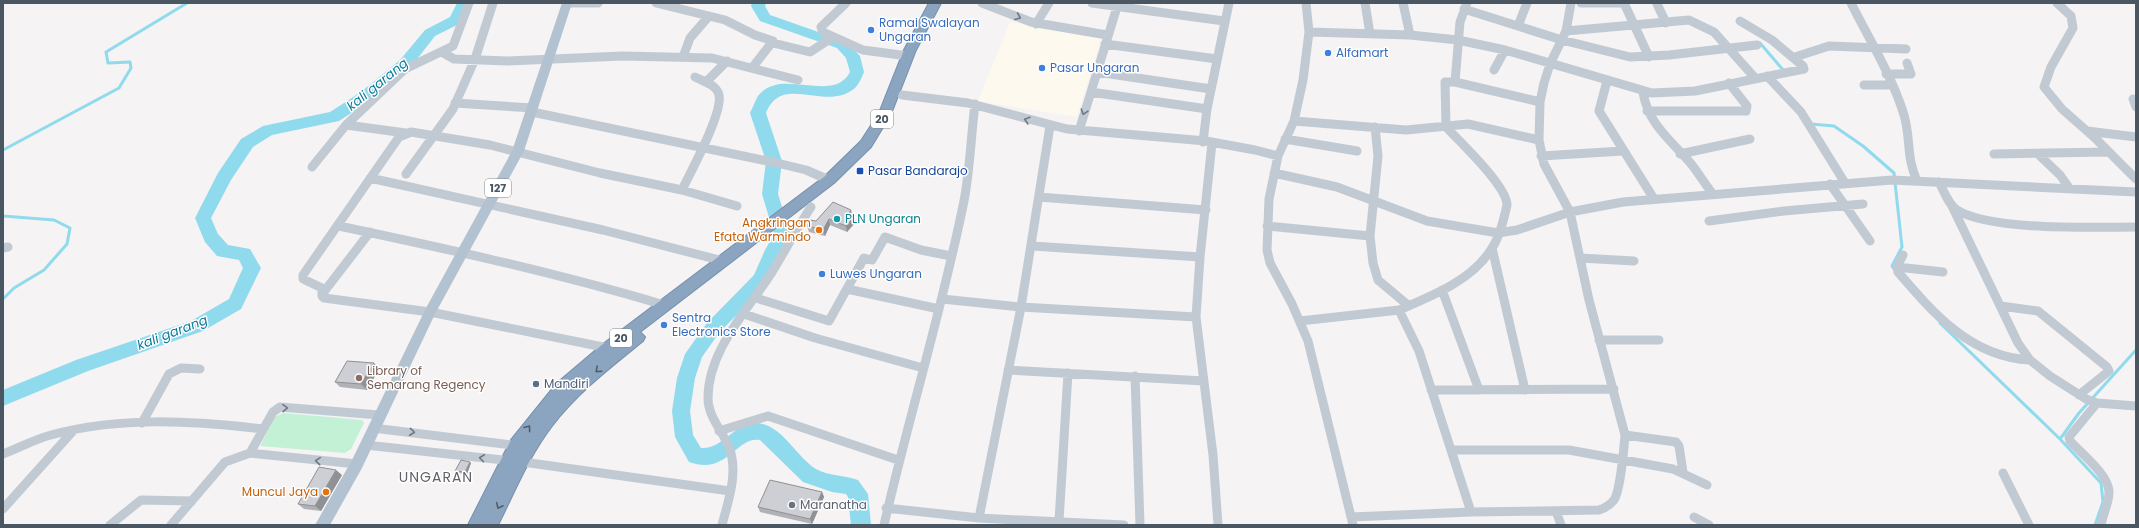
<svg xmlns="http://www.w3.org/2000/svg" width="2139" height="528" font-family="Poppins,sans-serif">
  <rect width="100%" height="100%" fill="#f5f3f3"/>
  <path fill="#fdf9ef" d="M1010 22 1102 35 1077 117 978 101Z"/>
  <path fill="#c3f1d5" d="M283 413 362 420 364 423 351 449 345 453 260 446 275 417Z"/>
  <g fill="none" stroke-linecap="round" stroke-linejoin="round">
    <path stroke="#90daee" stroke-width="3" d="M1760 43 1784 71
      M1811 124 1834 126 1863 146 1894 173 1902 247 1892 266 1894 269
      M3 150 119 88 131 68 130 62 108 63 106 52 187 3
      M3 216 54 220 70 228 67 244 44 270 14 288 3 299
      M1940 323 2060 439 2101 483 2103 502 2095 525
      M2060 439 2079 413 2136 350"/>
    <path fill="#90daee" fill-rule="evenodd" d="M457 3H471L461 23 435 36 410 68 371 100 339 121 272 135 253 147 231 180 211 218 218 234 228 245 250 249 261 268 241 309 203 331 88 371 3 406V390L76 360 191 321 229 299 243 268 239 260 217 256 205 242 195 218 218 173 241 139 263 126 330 112 361 92 400 60 425 30 450 17Z
      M752 3H766L765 6 770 15 847 42 860 56 864 72C862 77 859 84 855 88 826 113 782 72 766 113L782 161 778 194 791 235 780 252 767 284 719 333 702 357 695 378 690 411 693 435 701 448C722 450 734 423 756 423 782 424 796 457 816 469 828 476 845 475 858 480L868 494 871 525H851L848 497 846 494 832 492 803 482 760 440C736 436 727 476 689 462L675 437 672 411 677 378 685 354 707 323 754 275 765 250 774 234 762 194 766 161 750 113C753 107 755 101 758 96 781 66 833 105 850 72L846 58 837 48 760 21 751 6Z"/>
    <defs>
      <path id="highway" d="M929 3H941L916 50 891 114 871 147 834 183 640 332 645 337 643 341C611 367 577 393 552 426 529 456 515 491 498 525H468L511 440 557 383 603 344 824 177 861 141 879 113 904 50Z"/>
    </defs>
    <use href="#highway" stroke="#7690ad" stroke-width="2"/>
    <path stroke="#c1cad2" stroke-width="9" d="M567 3H598
      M656 3 725 20 755 35 773 41 752 68
      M846 3 821 27 823 32 863 50 908 56
      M982 3 1031 22 1107 35
      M1092 3 1224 21
      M1306 3 1309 32 1303 80 1294 121 1278 156 1269 199 1267 250 1270 263 1292 304 1308 341 1353 525
      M1365 3 1370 34
      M1403 3 1410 35
      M1467 3 1460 22 1455 82H1445L1446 127C1460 142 1507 186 1507 205 1504 219 1500 236 1492 248 1473 280 1432 296 1399 310L1419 351 1471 512
      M1581 3H1625
      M1624 3 1649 57
      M1851 3C1869 39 1892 76 1904 115 1911 139 1906 157 1917 181
      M2057 3 2071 16 2073 28 2051 67 2044 87 2062 109 2096 139 2136 179
      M1657 4 1666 23
      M1464 9 1562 40 1630 57 1669 55 1757 45
      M1036 24 1049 3
      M1518 26 1527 3
      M1566 31 1689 20 1714 32 1756 79
      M1309 32 1410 35 1458 40 1505 50 1652 93 1695 91 1804 69 1803 66 1772 40 1740 21
      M773 43 810 52 833 37
      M1105 44 1217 59
      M442 52 454 59 508 61 622 56 712 58 798 80
      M683 57 690 38 709 16
      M1795 57 1829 46 1906 49
      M1494 70 1505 50
      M1097 72 1211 89
      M1886 74H1911L1907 63
      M1767 76 1801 112 1845 183
      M1607 81 1599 111 1654 199
      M706 82 727 61
      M1455 82 1540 102
      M1864 85H1892
      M1091 92 1207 109
      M1643 92C1648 125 1672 141 1692 165 1699 174 1705 184 1712 193
      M902 95 968 103 1067 129 1206 141 1255 150 1278 156
      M2133 99 2136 107
      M455 103 533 108
      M1647 111H1746L1747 106 1729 83
      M532 112 777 163 806 170 829 180
      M1294 121 1406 130 1468 124 1539 140
      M1375 127 1378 156 1370 236 1373 263 1378 280 1409 306
      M1079 131 1117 7
      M2087 131 2136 137
      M406 133 346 125 405 69 453 46 469 3
      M1285 139 1357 151
      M1203 142 1207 109 1229 3
      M1212 143 1200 257 1196 317 1213 455 1218 525
      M1680 154 1750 139
      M1994 154 2109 152
      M2038 154 2060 175 2070 189
      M1541 156 1623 151
      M312 167 346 125
      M1274 173 1337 187 1427 221 1498 233 1517 230 1570 212 1623 202 1892 180 2136 192
      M406 174 453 109 475 59 493 3
      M370 178 603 230 723 261
      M1939 182C1944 191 1948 204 1957 210 1991 231 2094 227 2136 227
      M1830 184 1870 241
      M682 190C691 171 723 113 719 95 717 85 703 81 695 77
      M1039 197 1206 210
      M1952 206 2018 343 2030 360 2050 376 2086 399 2097 403 2136 406
      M1709 221 1784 211 1863 204
      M339 226C448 249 557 273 664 305
      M1267 226 1370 236
      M1032 246 1200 257
      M3 248 8 247
      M1492 248 1525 390
      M1903 255 1897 267 1898 272C1934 314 1971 357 2030 360
      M1580 258 1634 261
      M1897 267 1943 272
      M847 289 939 309
      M1442 290 1479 390
      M323 293 370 232
      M756 298 829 321 864 258 872 260 885 237 921 250 951 256
      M942 299 1021 307 1196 317
      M2001 306 2038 311 2107 367 2109 371 2079 395
      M744 314 815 338 923 368
      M1300 321 1399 310
      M1599 340H1659
      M608 348 430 312 324 298 322 296V288L303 279V275L399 137 411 132 490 145 600 173 682 190 737 206
      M1008 370 1204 381
      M1135 376 1140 525
      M1431 390 1614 389
      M2097 403 2069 437 2070 441C2081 453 2109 475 2109 492 2109 503 2103 514 2101 525
      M142 423 169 374 181 368 200 369
      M373 428 521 446
      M719 431 768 416 898 460
      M1625 435 1676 442 1679 446 1683 472
      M366 445 530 463 730 491
      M1451 450H1569L1673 469 1707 485
      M3 454C19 448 35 439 51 435 120 416 193 421 263 429
      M357 464 250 453 273 412 280 407 379 415
      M2003 473 2029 525
      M886 508 979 518 1124 525
      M3 509 73 431
      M1556 511 1561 525
      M1351 517 1471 512 1599 510C1605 508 1610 505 1614 500 1620 491 1624 448 1625 435L1589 300 1570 212 1544 164 1539 140 1540 102 1544 83 1550 64 1566 31 1571 3
      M1694 517 1709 525
      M979 518 1021 307 1050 126
      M1059 521 1068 373
      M110 525 141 500 192 501
      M171 525 225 462 250 453
      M722 525C728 502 738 474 730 450 724 432 708 418 708 398 708 350 748 310 772 272 785 251 797 228 811 207
      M884 525C909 416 942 310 964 201 970 169 971 136 975 104"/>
    <path fill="#b3c2d1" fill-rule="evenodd" d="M562 3H572L524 151 435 314 362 468 330 525H315L352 460 426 308 512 151Z"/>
    <use href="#highway" fill="#8ba5c1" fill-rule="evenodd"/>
  </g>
  <path fill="#b0b2b7" d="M851 210 852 216 851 217 853 218 854 224 847 232 830 225 825 236 809 232 807 226 816 221Z
    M374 363 379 369 367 390 340 387 335 382Z
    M471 463 467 474 456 473 455 471Z
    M342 475 321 511 304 509 298 504Z
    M822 492 824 497 812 524 760 512 758 507Z"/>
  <path fill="#909195" d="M851 210 852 216 848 221 847 216Z
    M853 218 854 224 847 232 846 226Z
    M829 219 830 225 825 236 823 230Z
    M374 363 379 369 367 390 361 384Z
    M470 462 471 463 467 474 465 472Z
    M336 470 342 475 321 511 315 506Z
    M822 492 824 497 812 524 810 519Z"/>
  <path fill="#cdcfd5" stroke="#909195" d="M833 202 851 210 847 216 853 218 846 226 829 219 823 230 807 226 810 220 816 221Z
    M347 361 374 363 361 384 335 382Z
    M461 460 470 462 465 472 455 471Z
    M319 467 336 470 315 506 298 504Z
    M770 480 822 492 810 519 758 507Z"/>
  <defs><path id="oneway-chevron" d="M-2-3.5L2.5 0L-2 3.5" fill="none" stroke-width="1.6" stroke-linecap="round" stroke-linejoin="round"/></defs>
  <g stroke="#6e7983">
    <use href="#oneway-chevron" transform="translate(1018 17) rotate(23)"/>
    <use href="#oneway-chevron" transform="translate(1084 112) rotate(108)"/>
    <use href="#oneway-chevron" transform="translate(1027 120) rotate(-163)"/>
    <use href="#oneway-chevron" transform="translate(285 408) rotate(-1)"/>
    <use href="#oneway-chevron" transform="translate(412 432) rotate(6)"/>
    <use href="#oneway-chevron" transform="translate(482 458) rotate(-173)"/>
    <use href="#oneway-chevron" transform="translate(318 461) rotate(-175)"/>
  </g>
  <g stroke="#505e6b">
    <use href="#oneway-chevron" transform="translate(598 370) rotate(138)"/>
    <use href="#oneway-chevron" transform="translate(528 428) rotate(-53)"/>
    <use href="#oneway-chevron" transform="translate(499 506) rotate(116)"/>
  </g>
  <g fill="#3f7fe0" stroke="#fff" stroke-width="1.5">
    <circle cx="871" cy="30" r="4"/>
    <circle cx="1328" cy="53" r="4"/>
    <circle cx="1042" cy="68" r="4"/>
    <circle cx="822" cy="274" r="4"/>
    <circle cx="664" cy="325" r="4"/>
  </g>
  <rect fill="#1a4fb4" stroke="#fff" stroke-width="1.5" x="856" y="167" width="8" height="8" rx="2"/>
  <circle fill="#0f9aa8" stroke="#fff" stroke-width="1.5" cx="837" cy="219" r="4"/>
  <g fill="#e8710a" stroke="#fff" stroke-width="1.5">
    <circle cx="819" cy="230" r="4"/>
    <circle cx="326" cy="492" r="4"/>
  </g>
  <circle fill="#8d6e63" stroke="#fff" stroke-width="1.5" cx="359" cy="378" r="4"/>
  <circle fill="#5c6f8a" stroke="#fff" stroke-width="1.5" cx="536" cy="384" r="4"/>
  <circle fill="#6b7280" stroke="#fff" stroke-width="1.5" cx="792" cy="505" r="4"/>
  <g text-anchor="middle" stroke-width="3" stroke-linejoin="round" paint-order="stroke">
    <g fill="#fff" stroke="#808990" stroke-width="1">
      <rect x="871" y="110" width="22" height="18" rx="3"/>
      <rect x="485" y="179" width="26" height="18" rx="3"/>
      <rect x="610" y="329" width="22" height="18" rx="3"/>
    </g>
    <g font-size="11" font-weight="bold" fill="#4a5661">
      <text x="882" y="123">20</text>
      <text x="498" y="192">127</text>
      <text x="621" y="342">20</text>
    </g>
    <g font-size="12" fill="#366cbe" stroke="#fff" text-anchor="start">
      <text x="879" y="27">Ramai Swalayan<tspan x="879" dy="14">Ungaran</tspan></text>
      <text x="1336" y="57">Alfamart</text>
      <text x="1050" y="72">Pasar Ungaran</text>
      <text x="830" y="278">Luwes Ungaran</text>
      <text x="672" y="322">Sentra<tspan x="672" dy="14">Electronics Store</tspan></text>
    </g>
    <g font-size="12" fill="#164399" stroke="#fff" text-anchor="start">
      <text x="868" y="175">Pasar Bandarajo</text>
    </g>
    <g font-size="12" fill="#0d838f" stroke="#fff" text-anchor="start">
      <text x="845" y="223">PLN Ungaran</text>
    </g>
    <g font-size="12" fill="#c56008" stroke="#fff" text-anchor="end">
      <text x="811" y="227">Angkringan<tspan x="811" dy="14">Efata Warmindo</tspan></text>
      <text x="318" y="496">Muncul Jaya</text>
    </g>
    <g font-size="12" fill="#785e54" stroke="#fff" text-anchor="start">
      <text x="367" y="375">Library of<tspan x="367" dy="14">Semarang Regency</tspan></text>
    </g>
    <g font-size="12" fill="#4e5e75" stroke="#fff" text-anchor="start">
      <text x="544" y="388">Mandiri</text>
    </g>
    <g font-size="12" fill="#5b616d" stroke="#fff" text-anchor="start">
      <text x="800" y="509">Maranatha</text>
    </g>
    <g font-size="13" font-style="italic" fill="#0c7c9b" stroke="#fff">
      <text transform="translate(377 84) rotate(-39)" y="5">kali garang</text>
      <text transform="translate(172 332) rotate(-21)" y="5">kali garang</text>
    </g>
    <g font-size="14" letter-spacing="1" fill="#5f6368" stroke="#fff">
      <text x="436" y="482">UNGARAN</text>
    </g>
  </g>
  <rect width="2139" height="528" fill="none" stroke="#4a5661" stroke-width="8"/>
</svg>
